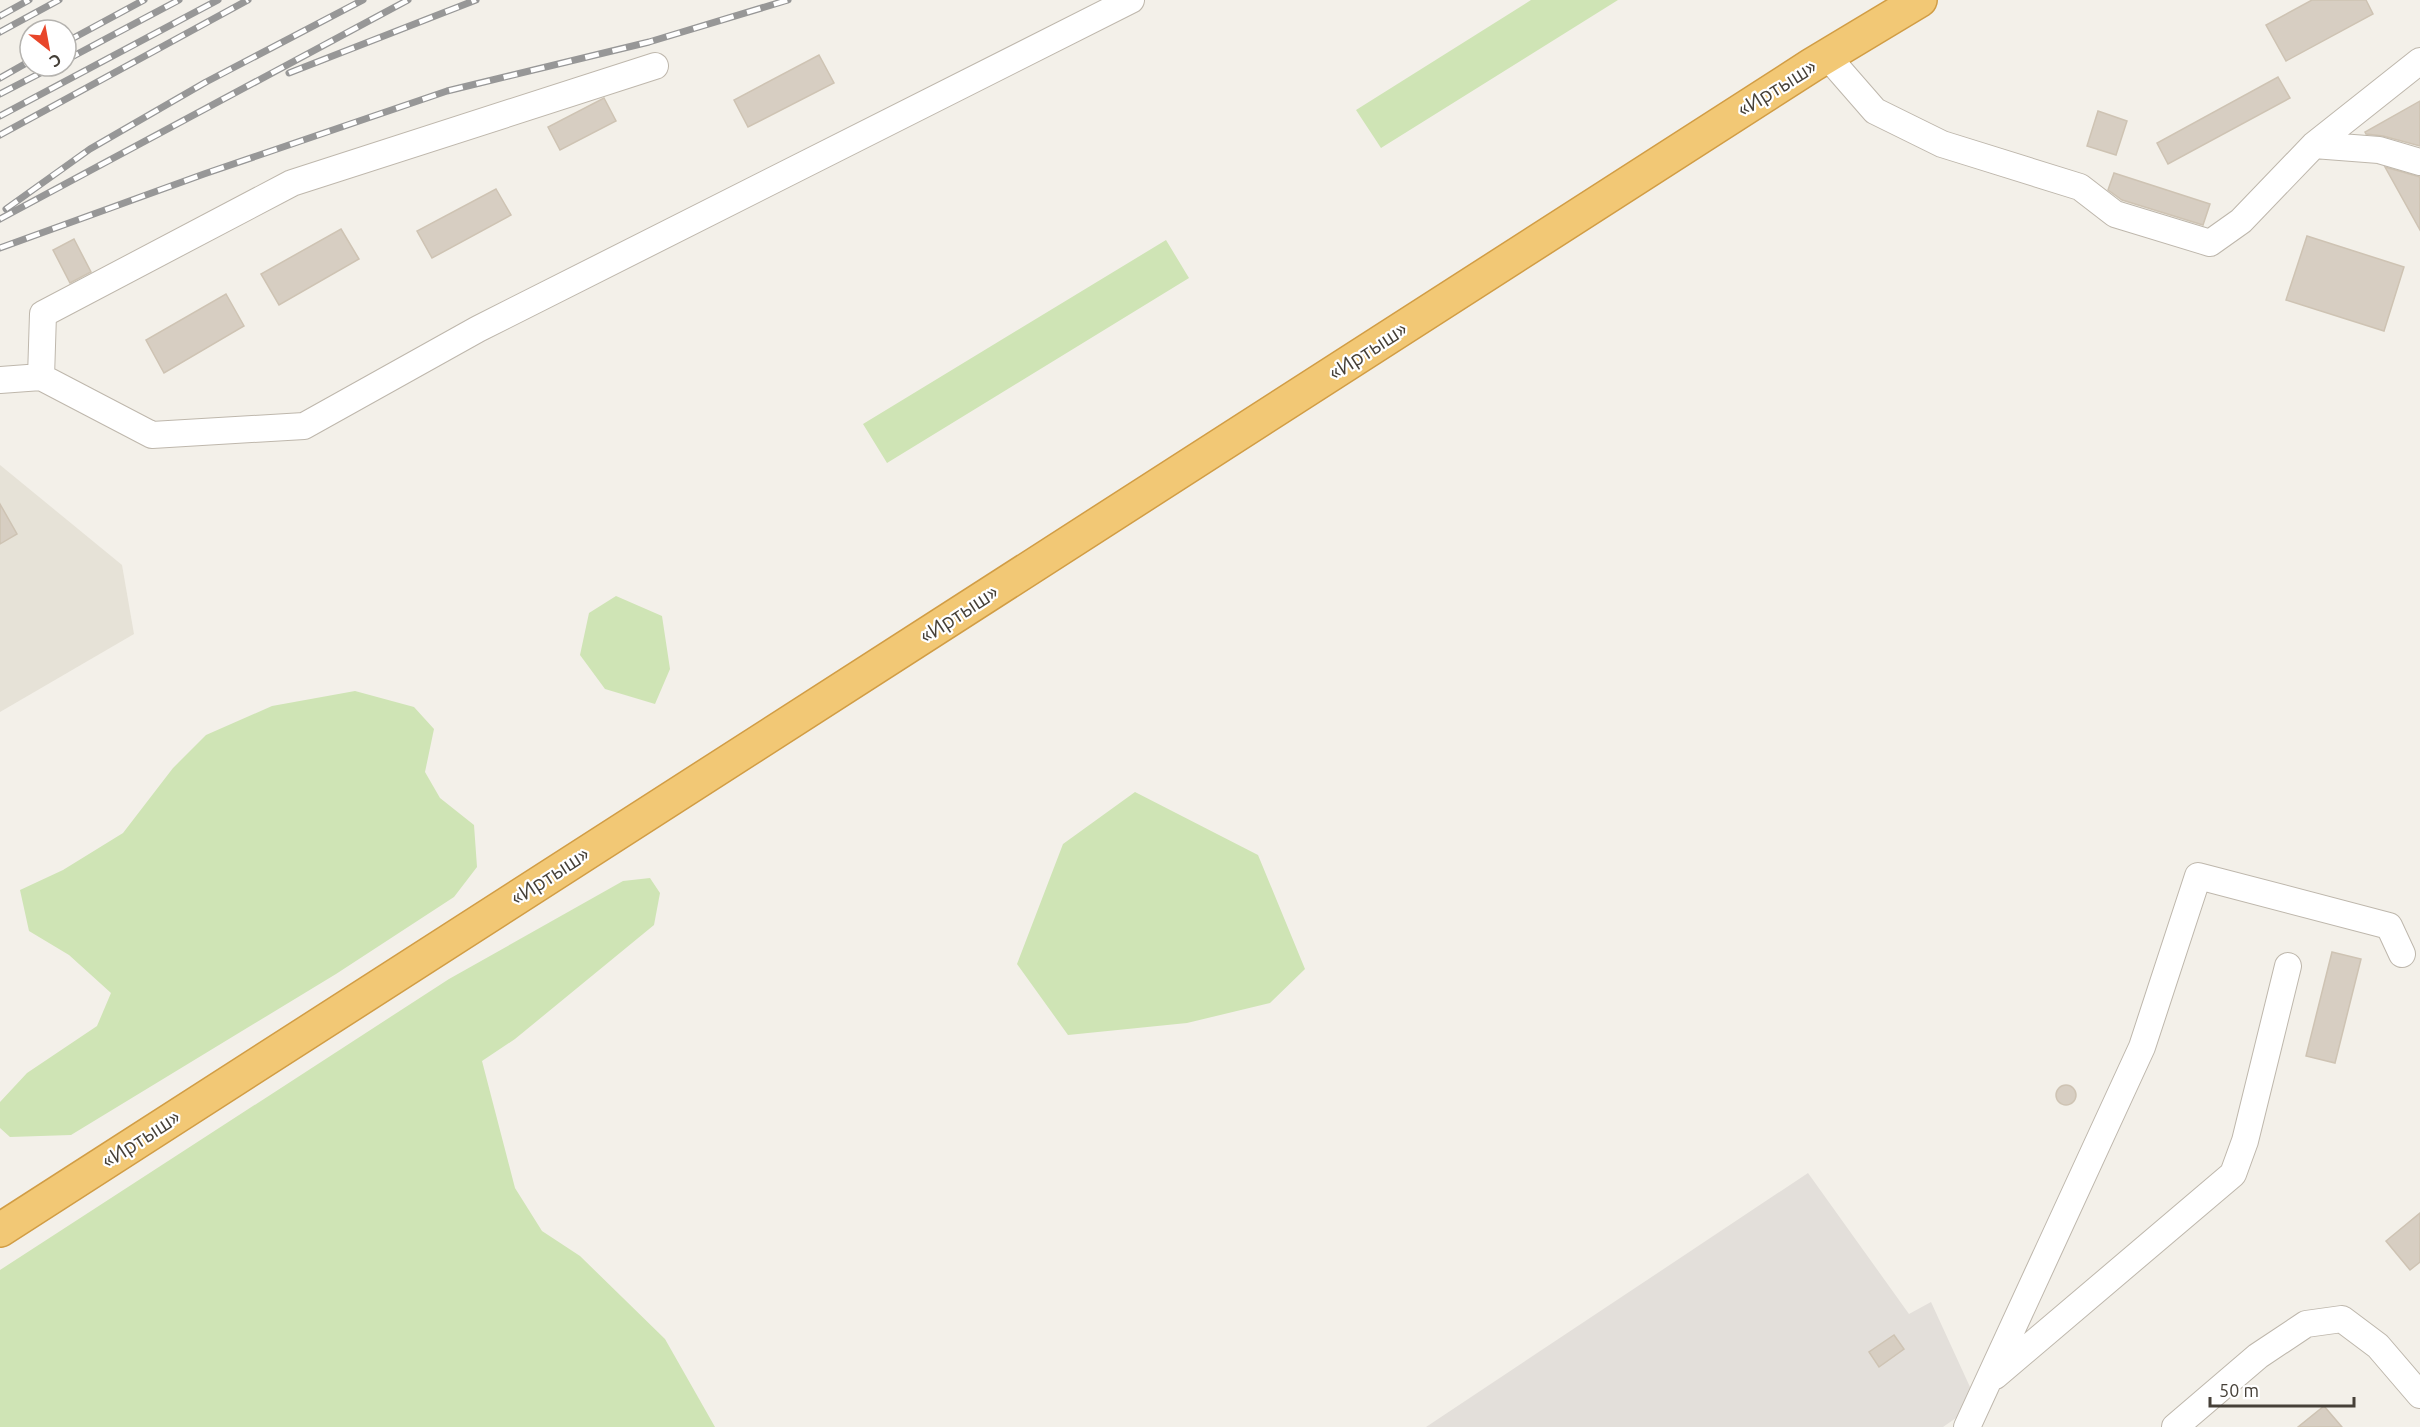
<svg xmlns="http://www.w3.org/2000/svg" width="2420" height="1427" font-family="Ubuntu,sans-serif">
  <rect width="100%" height="100%" fill="#f3f0e9"/>
  <path fill="#e6e2d7" d="M0 465 122 565 134 634 0 712Z"/>
  <path fill="#e3dfda" d="M1808 1173 1909 1314 1931 1302 1970 1387 1969 1409 1943 1427H1426Z"/>
  <path fill="#cfe4b5" d="M1531 0H1618L1381 148 1356 110Z
    M1166 240 1189 278 887 463 863 424Z
    M616 596 662 616 670 669 655 704 605 689 580 655 589 613Z
    M355 691 414 707 434 729 425 772 440 798 474 825 477 867 454 897 336 974 71 1135 10 1137 0 1128V1102L27 1073 97 1026 111 993 69 955 29 931 20 890 63 870 123 833 173 768 206 735 272 706Z
    M1135 792 1258 855 1305 969 1270 1003 1187 1023 1068 1035 1017 964 1063 844Z
    M650 878 660 893 654 925 515 1039 482 1061 515 1188 542 1231 580 1256 665 1339 715 1427H0V1270L449 979 623 881Z"/>
  <path fill="#d7cec2" stroke="#cec3b3" stroke-width="1.5" d="M2312 0H2366L2373 14 2286 61 2266 25Z
    M819 55 834 83 748 127 734 100Z
    M2278 77 2290 98 2168 164 2157 143Z
    M604 98 616 121 560 150 548 127Z
    M2420 101V146L2383 136 2366 134 2365 132Z
    M2098 111 2127 121 2116 155 2087 146Z
    M2385 167 2420 177V230Z
    M2114 173 2210 204 2203 225 2122 200 2108 190Z
    M496 189 511 215 432 258 417 231Z
    M341 229 359 259 279 305 261 274Z
    M2307 236 2404 267 2384 331 2286 300Z
    M74 239 91 272 70 283 53 250Z
    M226 294 244 326 164 373 146 340Z
    M0 504 17 534 0 544Z
    M2332 952 2361 959 2335 1063 2306 1056Z
    M2056 1095a10 10 0 1 1 20 0a10 10 0 1 1-20 0Z
    M2420 1213V1262L2410 1270 2386 1241Z
    M1894 1335 1904 1349 1879 1367 1869 1352Z
    M2324 1406 2342 1427H2298Z"/>
  <g fill="none" stroke-linecap="round" stroke-linejoin="round">
    <defs>
      <path id="minor" d="M1827 56 1875 111 1942 144 2080 187 2115 214 2210 243 2241 221 2314 145 2420 61
        M2314 145 2379 150 2420 162
        M41 377 43 314 292 183 655 66
        M0 380 41 377 152 435 304 426 478 329 1131 0
        M1995 1376 2233 1174 2245 1141 2288 966
        M1967 1427 2142 1047 2198 876 2389 926 2402 954
        M2175 1427 2258 1356 2306 1324 2342 1319 2378 1346 2420 1395"/>
      <path id="highway" d="M0 1230 1812 65 1920 0"/>
    </defs>
    <use href="#minor" stroke="#beb7ac" stroke-width="28"/>
    <use href="#highway" stroke="#d19d45" stroke-width="36"/>
    <use href="#minor" stroke="#fff" stroke-width="26"/>
    <use href="#highway" stroke="#f2c875" stroke-width="33"/>
    <defs>
      <path id="rail" d="M0 16 29 0
        M0 32 59 0
        M66 42 144 0
        M66 60 179 0
        M289 73 476 0
        M0 78 30 61
        M0 94 54 66
        M0 116 218 0
        M0 135 248 0
        M6 209 90 149 206 82 363 0
        M0 219 408 0
        M0 248 204 174 447 91 649 42 788 0"/>
    </defs>
    <use href="#rail" stroke="#979797" stroke-width="7"/>
    <use href="#rail" stroke="#fff" stroke-width="4.5" stroke-dasharray="14" stroke-linecap="butt"/>
  </g>
  <g text-anchor="middle" stroke-width="4.5" stroke-linejoin="round" paint-order="stroke">
    <g font-size="21" fill="#464038" stroke="#fff">
      <text transform="translate(1777 88) rotate(-32)" y="7">«Иртыш»</text>
      <text transform="translate(1368 351) rotate(-33)" y="7">«Иртыш»</text>
      <text transform="translate(959 614) rotate(-33)" y="7">«Иртыш»</text>
      <text transform="translate(550 876) rotate(-33)" y="7">«Иртыш»</text>
      <text transform="translate(141 1139) rotate(-33)" y="7">«Иртыш»</text>
    </g>
  </g>
  <g transform="translate(48 48) rotate(149)"><circle r="28" fill="#ffffff" stroke="#b5b3af" stroke-width="1.5"/>
  <path d="M0-4.5L10 22L0 15L-10 22Z" fill="#e8462a"/>
  <text y="-9" font-size="16" font-weight="bold" text-anchor="middle" fill="#464038">С</text>
  </g>
  <path d="M2210 1397v9h144v-9" fill="none" stroke="#464038" stroke-width="3"/>
  <text x="2219" y="1397" font-size="18" fill="#464038" stroke="#ffffff" stroke-width="4.5" paint-order="stroke">50 m</text>
</svg>
